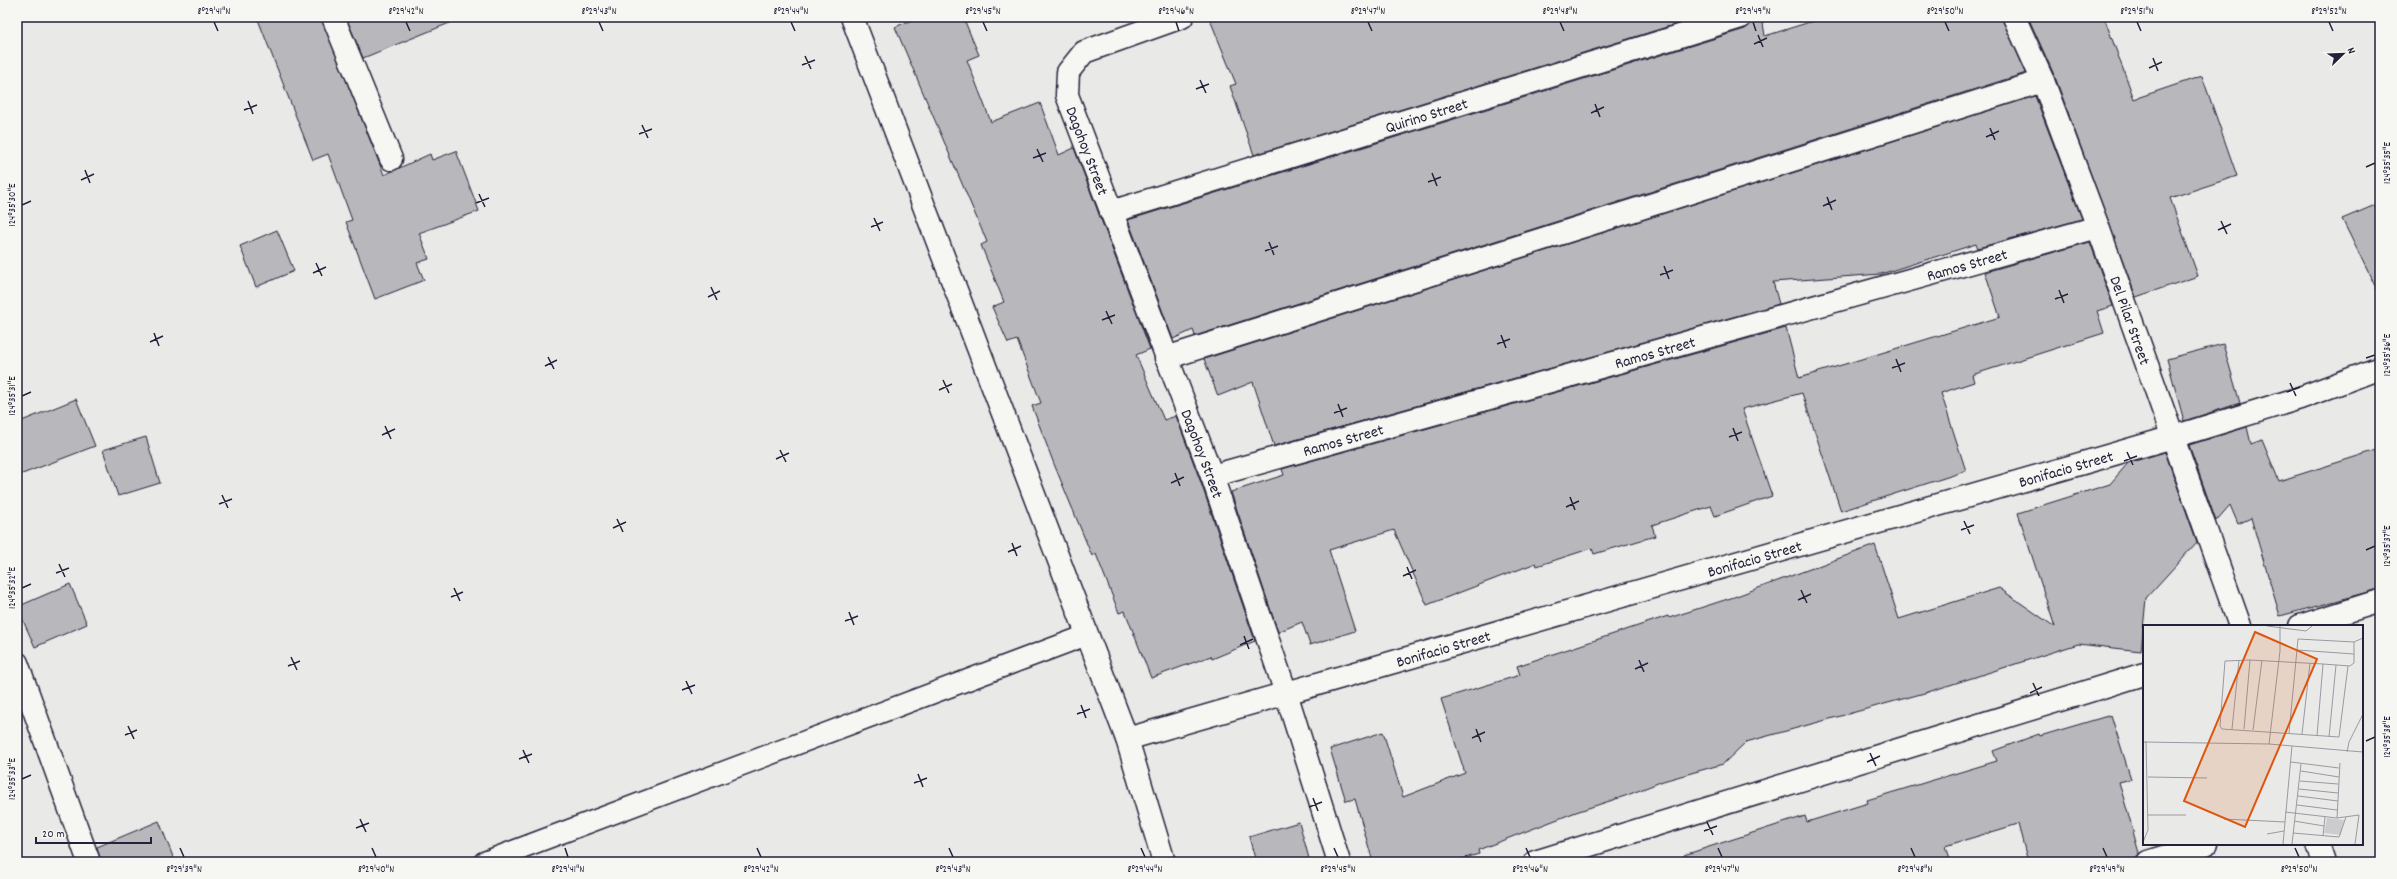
<svg xmlns="http://www.w3.org/2000/svg" width="2397" height="879" font-family="Dekko,sans-serif">
  <rect width="100%" height="100%" fill="#e9e9e7"/>
  <filter id="ink" filterUnits="userSpaceOnUse"><feTurbulence type="fractalNoise" baseFrequency=".025" numOctaves="2"/><feDisplacementMap in="SourceGraphic" scale="8" xChannelSelector="R" yChannelSelector="G"/><feConvolveMatrix kernelMatrix="1 2 1 2 8 2 1 2 1" color-interpolation-filters="sRGB"/></filter>
  <g filter="url(#ink)">
    <path fill="#b8b8bc" stroke="#22223b" d="M257 17H321L384 175 430 154 432 160 456 151 479 211 419 233 429 259 417 263 424 280 375 299 346 222 352 220 328 154 313 160Z
      M346 17H461L462 18 363 58Z
      M919 17H963L979 55 967 60 991 122 1040 103 1059 155 1074 148 1150 349 1136 355 1164 420 1176 416 1200 480 1255 641 1212 659 1211 656 1151 678 1125 611 1119 613 1096 554 1092 556 1054 464 1032 406 1041 403 1017 340 1008 343 992 307 1004 302 981 245 987 242 895 27Z
      M1209 17H1699L1254 155 1230 86 1236 84Z
      M1753 17H1762L1765 36 1826 17H2002L2026 73 1195 336 1193 330 1173 339 1128 220 1745 29 1750 25Z
      M2028 17H2104L2134 99 2202 76 2237 176 2170 198 2198 276 2136 297 2055 77Z
      M2035 96 2082 219 1978 248 1976 244 1881 274 1773 282 1779 304 1274 446 1253 382 1218 396 1204 359Z
      M2380 203V296L2342 219Z
      M277 230 294 271 256 287 240 246Z
      M2090 242 2113 306 2097 311 2104 333 1972 375 1974 382 1941 393 1966 471 1841 511 1802 393 1742 409 1772 496 1715 516 1711 506 1652 525 1655 536 1594 554 1592 548 1537 566 1536 563 1427 605 1394 530 1329 550 1355 631 1310 645 1302 622 1278 632 1231 492 1284 475 1282 469 1786 328 1799 378 2000 317 1985 272Z
      M2223 344 2240 403 2184 421 2167 359Z
      M76 399 95 446 17 476V423Z
      M2247 427 2251 444 2262 440 2279 481 2380 449V589L2280 616 2251 518 2238 524 2230 505 2216 521 2189 445Z
      M146 437 160 483 118 496 103 450Z
      M2165 452 2197 542 2146 598 2141 651 2078 644 1928 692 1746 742 1723 764 1663 781 1625 796 1576 812 1478 850 1479 854 1451 862H1373L1355 799 1346 801 1330 749 1383 732 1403 797 1465 773 1441 699 1520 675 1517 666 1668 616 1669 618 1734 597 1875 545 1899 619 1999 588 2055 627 2018 513 2110 484 2128 463Z
      M70 584 87 624 35 647 17 607Z
      M2111 715 2131 779 2119 782 2139 853 2136 862H2028L2018 824 1945 846 1950 862H1685L1684 855 1805 816 1807 822 1868 803 1867 800 1997 761 1993 751 2039 734 2040 736Z
      M159 821 175 862H101L97 847Z
      M1299 822 1310 862H1256L1249 837Z"/>
    <g fill="none" stroke-linecap="round" stroke-linejoin="round">
      <defs>
        <path id="service" d="M484 862 1087 635"/>
        <g id="minor">
          <path d="M333 17 391 159"/>
          <path d="M852 17 1127 739 1164 862"/>
          <path id="s1" d="M1182 17 1084 52 1068 72 1067 95 1212 476 1286 693 1339 862"/>
          <path id="s2" d="M2014 17 2043 81 2098 227 2240 626"/>
          <path id="s3" d="M1111 212 1741 17"/>
          <path d="M1166 358 2043 81"/>
          <path id="s4" d="M1212 476 2098 227"/>
          <path d="M2300 626 2380 601"/>
          <path d="M17 663 89 862"/>
          <path id="s5" d="M1127 739 2173 437 2300 398 2380 368"/>
          <path d="M2318 844 2324 862"/>
          <path d="M1535 862 2144 674"/>
          <path d="M2148 862 2206 844"/>
        </g>
      </defs>
      <use href="#service" stroke="#22223b" stroke-width="23"/>
      <use href="#minor" stroke="#22223b" stroke-width="25"/>
      <use href="#service" stroke="#f6f6f2" stroke-width="20"/>
      <use href="#minor" stroke="#f6f6f2" stroke-width="22"/>
    </g>
  </g>
  <path fill="none" stroke="#22223b" stroke-width="1.5" d="M214 22 218 31M406 22 410 31M599 22 603 31M791 22 795 31M983 22 987 31M1176 22 1179 31M1368 22 1372 31M1560 22 1564 31M1753 22 1756 31M1945 22 1949 31M2137 22 2141 31M2329 22 2333 31M1758 35 1763 47M1754 44 1767 38M805 56 811 69M2153 58 2158 71M802 65 815 60M2149 68 2162 62M1200 80 1206 93M1196 89 1209 84M248 101 253 114M1595 104 1600 117M244 110 257 105M1591 113 1604 107M642 125 648 138M1990 128 1995 140M639 134 652 129M1986 137 1999 131M1037 149 1043 162M1033 158 1046 153M2366 167 2375 163M85 170 90 183M1432 173 1437 186M81 180 94 174M1428 182 1441 177M479 194 485 207M1827 197 1832 210M476 203 489 198M22 205 31 201M1823 206 1836 200M874 218 880 231M2221 221 2227 234M871 227 883 222M2218 230 2231 224M1269 242 1274 255M1265 251 1278 246M316 263 322 276M1664 266 1669 279M313 273 326 267M1660 275 1673 270M711 287 717 300M2059 290 2064 303M708 297 720 291M2055 299 2068 294M1106 311 1112 324M1102 320 1115 315M154 333 159 346M1501 335 1506 348M150 342 163 336M1497 344 1510 339M548 357 554 369M2366 358 2375 355M1896 359 1901 372M545 366 557 360M1892 368 1905 363M943 380 949 393M2290 383 2296 396M939 390 952 384M2287 392 2300 387M22 396 31 392M1338 404 1343 417M1334 413 1347 408M385 426 391 439M1733 428 1738 441M382 435 395 429M1729 437 1742 432M780 450 786 462M2127 452 2133 465M776 459 789 453M2124 461 2137 456M1175 473 1180 486M1171 483 1184 477M222 495 228 508M1570 497 1575 510M219 504 232 499M1566 507 1579 501M617 519 623 532M1964 521 1970 534M613 528 626 522M1961 530 1974 525M1012 543 1017 556M2366 550 2375 546M1008 552 1021 546M59 564 65 577M1407 567 1412 579M56 573 69 568M1403 576 1416 570M22 588 31 584M454 588 460 601M1801 590 1807 603M451 597 463 592M1798 600 1811 594M849 612 854 625M845 621 858 616M1244 636 1249 649M1240 645 1253 639M291 657 297 670M1639 660 1644 672M288 666 300 661M1635 669 1648 663M686 681 692 694M2033 683 2039 696M682 690 695 685M2030 693 2042 687M1081 705 1086 718M1077 714 1090 709M128 726 134 739M1476 729 1481 742M125 735 137 730M1472 738 1485 732M2366 741 2375 737M523 750 529 763M1870 753 1876 766M519 759 532 754M1867 762 1880 756M918 774 923 787M22 779 31 775M914 783 927 778M1313 798 1318 811M1309 807 1322 802M360 819 366 832M1707 822 1713 835M356 828 369 823M1704 831 1717 826M180 848 184 857M372 848 376 857M565 848 568 857M757 848 761 857M949 848 953 857M1141 848 1145 857M1334 848 1338 857M1526 848 1530 857M1718 848 1722 857M1911 848 1915 857M2103 848 2107 857M2295 848 2299 857"/>
  <g text-anchor="middle" stroke-width="3.5" stroke-linejoin="round" paint-order="stroke">
    <g font-size="16" fill="#22223b" stroke="#f6f6f2">
      <text dy="6" stroke="none"><textPath href="#s3" startOffset="330">Quirino Street</textPath></text>
      <text dy="6" stroke="none"><textPath href="#s1" startOffset="212">Dagohoy Street</textPath></text>
      <text dy="6" stroke="none"><textPath href="#s4" startOffset="784">Ramos Street</textPath></text>
      <text dy="6" stroke="none"><textPath href="#s2" startOffset="325">Del Pilar Street</textPath></text>
      <text dy="6" stroke="none"><textPath href="#s4" startOffset="460">Ramos Street</textPath></text>
      <text dy="6" stroke="none"><textPath href="#s4" startOffset="136">Ramos Street</textPath></text>
      <text dy="6" stroke="none"><textPath href="#s1" startOffset="536">Dagohoy Street</textPath></text>
      <text dy="6" stroke="none"><textPath href="#s5" startOffset="977">Bonifacio Street</textPath></text>
      <text dy="6" stroke="none"><textPath href="#s5" startOffset="653">Bonifacio Street</textPath></text>
      <text dy="6" stroke="none"><textPath href="#s5" startOffset="329">Bonifacio Street</textPath></text>
    </g>
  </g>
  <g transform="translate(2143 625)">
    <rect width="220" height="220" fill="#e9e9e7"/>
    <path d="M184 193 201 195 198 210 181 208Z" fill="#ccccce"/>
    <path fill="none" stroke="#9999a2" stroke-width="1" d="M124 1 163 6 169 1M154 25 211 29M205 41 196 112 79 104 77 101 82 36 107 35 180 39 207 41 211 38V17M89 104 96 35M101 104 107 35M110 105 119 35M146 108 155 14 211 17 220 13M159 109 167 38M174 111 180 39M186 112 193 40M0 117 126 119 220 127M126 119 137 26V1M204 127 206 117 220 89M148 137 196 143M158 146 196 152M5 152 64 153M157 156 195 159M156 164 195 168M155 171 195 176M154 180 194 185M142 187 194 193 216 190 212 219M5 190H43M194 193 197 138M81 194 142 197M151 196 181 201M150 208 196 212 203 192M124 209 141 206M180 211 182 192M0 217 5 205 3 116M140 219 149 121M149 219 158 139"/>
    <path fill="#de560e" fill-opacity="0.15" stroke="#de560e" stroke-width="2" d="M112 7 174 34 102 202 41 176Z"/>
    <rect width="220" height="220" fill="none" stroke="#22223b" stroke-width="2"/>
  </g>
  <rect width="2397" height="879" fill="none" stroke="#f6f6f2" stroke-width="44"/>
  <g transform="translate(2343 54) rotate(67)" stroke="#f6f6f2" stroke-width="3" paint-order="stroke">
  <path d="M0-3L7 15L0 10L-7 15Z" fill="#22223b"/>
  <text y="-6" font-size="11" font-weight="bold" text-anchor="middle" fill="#22223b">N</text>
  </g>
  <path d="M36 837v6h115v-6" fill="none" stroke="#22223b" stroke-width="2"/>
  <text x="42" y="837" font-size="12" fill="#22223b" stroke="#f6f6f2" stroke-width="3" paint-order="stroke">20 m</text>
  <rect x="22" y="22" width="2353" height="835" fill="none" stroke="#22223b" stroke-width="1.5"/>
  <g font-size="10" text-anchor="middle" fill="#22223b">
    <text x="214" y="14">8°29'41"N</text>
    <text x="406" y="14">8°29'42"N</text>
    <text x="599" y="14">8°29'43"N</text>
    <text x="791" y="14">8°29'44"N</text>
    <text x="983" y="14">8°29'45"N</text>
    <text x="1176" y="14">8°29'46"N</text>
    <text x="1368" y="14">8°29'47"N</text>
    <text x="1560" y="14">8°29'48"N</text>
    <text x="1753" y="14">8°29'49"N</text>
    <text x="1945" y="14">8°29'50"N</text>
    <text x="2137" y="14">8°29'51"N</text>
    <text x="2329" y="14">8°29'52"N</text>
    <text transform="translate(2386 163) rotate(-90)" y="4">124°35'35"E</text>
    <text transform="translate(11 205) rotate(-90)" y="4">124°35'30"E</text>
    <text transform="translate(2386 355) rotate(-90)" y="4">124°35'36"E</text>
    <text transform="translate(11 396) rotate(-90)" y="4">124°35'31"E</text>
    <text transform="translate(2386 546) rotate(-90)" y="4">124°35'37"E</text>
    <text transform="translate(11 588) rotate(-90)" y="4">124°35'32"E</text>
    <text transform="translate(2386 737) rotate(-90)" y="4">124°35'38"E</text>
    <text transform="translate(11 779) rotate(-90)" y="4">124°35'33"E</text>
    <text x="184" y="872">8°29'39"N</text>
    <text x="376" y="872">8°29'40"N</text>
    <text x="568" y="872">8°29'41"N</text>
    <text x="761" y="872">8°29'42"N</text>
    <text x="953" y="872">8°29'43"N</text>
    <text x="1145" y="872">8°29'44"N</text>
    <text x="1338" y="872">8°29'45"N</text>
    <text x="1530" y="872">8°29'46"N</text>
    <text x="1722" y="872">8°29'47"N</text>
    <text x="1915" y="872">8°29'48"N</text>
    <text x="2107" y="872">8°29'49"N</text>
    <text x="2299" y="872">8°29'50"N</text>
  </g>
</svg>
